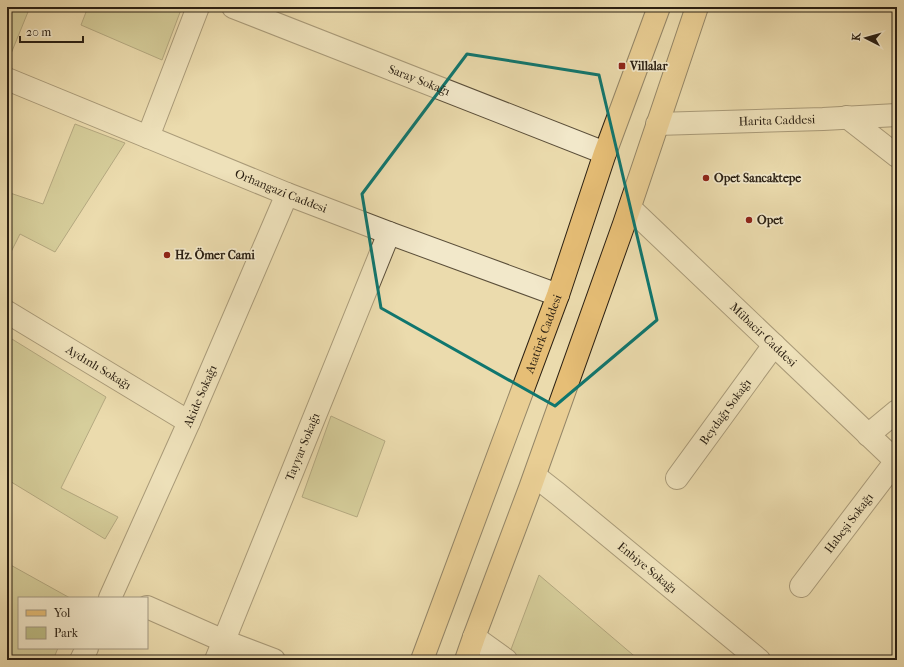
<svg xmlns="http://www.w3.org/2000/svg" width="904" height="667" font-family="'IM FELL French Canon',serif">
  <rect width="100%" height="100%" fill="#ebdbad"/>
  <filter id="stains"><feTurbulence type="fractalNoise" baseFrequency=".005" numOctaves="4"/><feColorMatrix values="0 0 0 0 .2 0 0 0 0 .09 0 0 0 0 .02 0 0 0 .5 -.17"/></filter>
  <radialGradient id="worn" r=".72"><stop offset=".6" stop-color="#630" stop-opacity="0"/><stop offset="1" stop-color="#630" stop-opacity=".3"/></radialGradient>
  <path fill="#bdbe86" stroke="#746f4c" d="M7 7H30L8 61H7Z
    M88 7H182L162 60 81 25Z
    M75 124 125 143 55 252 20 234 7 260V192L43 204Z
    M7 336 106 397 61 488 118 517 105 539 8 480 7 482Z
    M331 416 385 441 357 517 302 497Z
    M7 563 70 598H19V648H58L53 660H17L7 651Z
    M539 575 639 660H507Z"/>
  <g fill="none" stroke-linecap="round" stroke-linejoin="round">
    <defs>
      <g id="minor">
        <path id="s1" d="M233 7 605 153"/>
        <path id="s2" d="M7 79 287 194 389 233 558 295"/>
        <path d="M847 117 897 156"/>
        <path id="s3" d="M657 124 823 119 897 115"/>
        <path d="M148 137 198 7"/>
        <path id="s4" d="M630 208 897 462"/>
        <path id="s5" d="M7 312 189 422"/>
        <path d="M868 435 897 411"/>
        <path id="s6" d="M535 476 558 494 759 660"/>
        <path id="s7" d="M677 478 774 345"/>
        <path id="s8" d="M801 586 896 461"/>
        <path id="s9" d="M110 598 189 422 287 194"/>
        <path d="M147 607 224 641 274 660"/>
        <path d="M474 637 506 660"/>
        <path d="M81 660 87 648"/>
        <path id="s10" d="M216 660 389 233"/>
      </g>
      <g id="major">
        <path id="s11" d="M422 660 558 295 605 153 659 7"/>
        <path d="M466 660 474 637 530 488 624 224 697 7"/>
      </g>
    </defs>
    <use href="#minor" stroke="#5b4f3a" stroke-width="24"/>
    <use href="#major" stroke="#2b2013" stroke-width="24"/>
    <use href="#minor" stroke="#f2e8ca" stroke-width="22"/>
    <use href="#major" stroke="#e6be76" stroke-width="22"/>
  </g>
  <path d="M0 0H904V667H0ZM467 54 599 75 657 320 555 406 381 308 362 194Z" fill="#ebdbad" fill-opacity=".55" fill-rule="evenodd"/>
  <path fill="none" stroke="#0f766e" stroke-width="3" stroke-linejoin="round" d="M467 54 599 75 657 320 555 406 381 308 362 194Z"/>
  <g fill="#8f2418" stroke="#f2e8ca" stroke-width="1.5">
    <rect x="618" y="62" width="8" height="8" rx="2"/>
    <circle cx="706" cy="178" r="4"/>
    <circle cx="749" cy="220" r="4"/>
    <circle cx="167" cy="255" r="4"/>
  </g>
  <g text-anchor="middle" stroke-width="3.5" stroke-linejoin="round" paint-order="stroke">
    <g font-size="12" font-weight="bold" fill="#2b2013" stroke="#f2e8ca" text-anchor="start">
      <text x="630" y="70">Villalar</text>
      <text x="714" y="182">Opet Sancaktepe</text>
      <text x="757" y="224">Opet</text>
      <text x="175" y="259">Hz. Ömer Cami</text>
    </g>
    <g font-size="12" fill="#2b2013" stroke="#f2e8ca">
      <text dy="4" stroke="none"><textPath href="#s1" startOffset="200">Saray Sokağı</textPath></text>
      <text dy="4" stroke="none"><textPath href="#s3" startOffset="120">Harita Caddesi</textPath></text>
      <text dy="4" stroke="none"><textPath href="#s2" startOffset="296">Orhangazi Caddesi</textPath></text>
      <text dy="4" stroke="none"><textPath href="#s11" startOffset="348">Atatürk Caddesi</textPath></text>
      <text dy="4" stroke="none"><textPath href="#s4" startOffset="184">Mübacir Caddesi</textPath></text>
      <text dy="4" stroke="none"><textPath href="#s5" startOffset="107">Aydınlı Sokağı</textPath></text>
      <text dy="4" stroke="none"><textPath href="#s9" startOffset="221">Akide Sokağı</textPath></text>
      <text dy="4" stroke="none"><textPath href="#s7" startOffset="82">Beydağı Sokağı</textPath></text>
      <text dy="4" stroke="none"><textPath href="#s10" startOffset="230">Tayyar Sokağı</textPath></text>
      <text dy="4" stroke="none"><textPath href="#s8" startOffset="79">Habeşi Sokağı</textPath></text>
      <text dy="4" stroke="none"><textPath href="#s6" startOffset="145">Enbiye Sokağı</textPath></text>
    </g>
  </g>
  <rect width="904" height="667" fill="none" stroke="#ebdbad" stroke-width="24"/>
  <rect x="8" y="8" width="888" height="651" fill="none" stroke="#2b2013" stroke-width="2"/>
  <rect x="12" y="12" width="880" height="643" fill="none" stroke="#2b2013"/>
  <rect x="18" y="597" width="130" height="52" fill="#f2e8ca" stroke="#a29881"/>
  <rect x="26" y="610" width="20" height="6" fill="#e6be76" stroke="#a29881"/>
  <text x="54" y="617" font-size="12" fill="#2b2013">Yol</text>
  <rect x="26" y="627" width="20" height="12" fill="#bdbe86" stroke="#a29881"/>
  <text x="54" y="637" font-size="12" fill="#2b2013">Park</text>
  <g transform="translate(866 38) rotate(276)" stroke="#f2e8ca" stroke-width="3" paint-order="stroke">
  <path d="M0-3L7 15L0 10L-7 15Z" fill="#2b2013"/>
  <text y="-6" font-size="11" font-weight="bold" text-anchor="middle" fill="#2b2013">K</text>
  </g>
  <path d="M20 36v6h63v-6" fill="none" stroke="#2b2013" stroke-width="2"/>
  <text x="26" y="36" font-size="12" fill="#2b2013" stroke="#f2e8ca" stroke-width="3" paint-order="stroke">20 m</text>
  <rect width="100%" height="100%" filter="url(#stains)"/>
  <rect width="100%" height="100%" fill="url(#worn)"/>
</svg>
